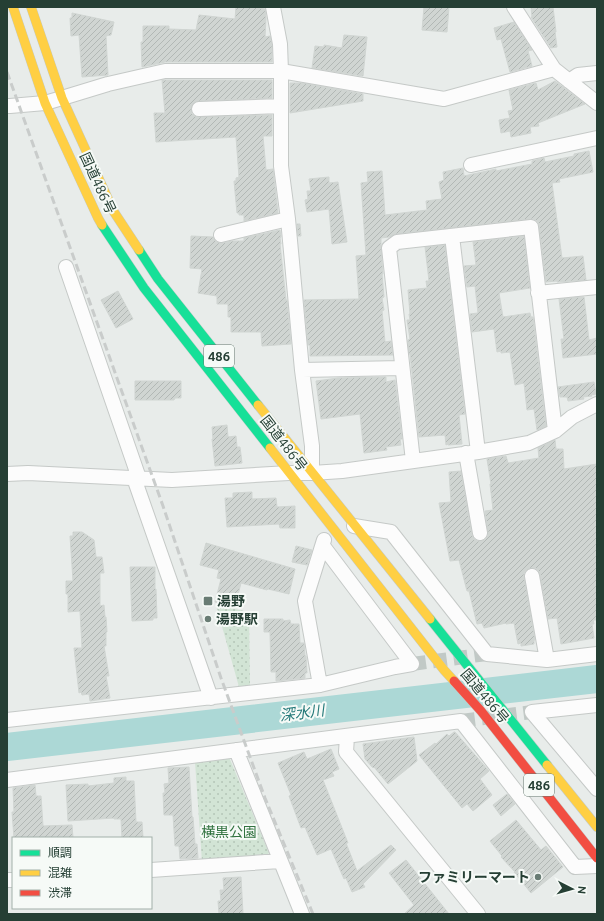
<svg xmlns="http://www.w3.org/2000/svg" width="604" height="921" font-family="Ubuntu,'Noto Sans JP',sans-serif">
  <defs>
    <pattern id="park-dots" width="8" height="8" patternUnits="userSpaceOnUse"><rect width="8" height="8" fill="#d2e4d5"/><path d="M2 2h.1M6 6h.1" fill="none" stroke="#b4c5b7" stroke-width="1.8" stroke-linecap="round"/></pattern>
    <pattern id="building-hatch" width="6" height="6" patternUnits="userSpaceOnUse"><rect width="6" height="6" fill="#d0d5d2"/><path d="M-1 1l2-2M0 6l6-6M5 7l2-2" fill="none" stroke="#b2b8b5"/></pattern>
  </defs>
  <rect width="100%" height="100%" fill="#e8ecea"/>
  <path fill="url(#park-dots)" d="M216 605 249 612 250 686 239 687Z
    M229 757 269 853 262 861 202 862 195 762Z"/>
  <g fill="none" stroke-linecap="round" stroke-linejoin="round">
    <path stroke="#acd8d6" stroke-width="28" d="M7 747 597 679"/>
  </g>
  <path fill="url(#building-hatch)" stroke="#d0d5d2" d="M236 7H259V8L265 9 266 18 265 37 270 36 272 45V62H165L142 67 141 42H143V26H169V29L196 30 199 15 235 19Z
    M424 7H449L447 32 422 30Z
    M531 7H553L556 32H555L557 47 551 48 531 17H532Z
    M72 13 114 22 111 35 106 36 108 75 82 77 79 35 71 36 70 18H72Z
    M514 22 532 50 528 51 532 66 510 72 501 39 497 40 494 28Z
    M344 35 367 37 363 76 312 68 315 46 324 47V45L342 48Z
    M162 80H272V98L199 101 195 102 192 105 191 110 192 114 195 116 199 117 272 115V136H263L266 170 273 169 278 213 244 221V215H239V213H237L234 181H236V178L239 177 236 137 156 142 154 113H165Z
    M555 81 585 104 538 123 539 126 530 127 531 133 511 137 510 131 501 133 499 120 510 118 508 111 513 110 509 90 536 83 538 90Z
    M290 83H302L363 94V101L290 113Z
    M589 151 593 172 559 179 560 182 552 183 562 258 583 256 586 280 557 282V281L546 282 539 226 538 222 534 219H530L396 234 389 237 381 238V249L383 274H382L384 297 382 298 384 310 382 311 385 342 391 341 393 355 310 356V345H308L304 300 359 299 356 256 366 255 361 183 368 182 367 172 382 171 385 215 427 210 426 201 442 199 439 182 444 180 443 172 463 168 464 176 496 169V171L532 164V161L544 158 545 162 574 156V154Z
    M329 177V183L338 182 347 242 332 244 329 209 307 212 305 200 308 199 307 191H311L309 179Z
    M297 224H300L301 236H298Z
    M280 230 281 237 280 238 281 244H280L286 300H287L291 344 262 346 261 332H231V317H228V304H217V296L198 293 202 269 190 268 191 236 213 237 216 242 219 243H223L232 241H244V238Z
    M524 236 530 288 499 293 503 317 530 313 531 317H533L546 426 537 430 534 409 527 410 524 383 515 385 510 352 501 353V351L497 352 494 329 472 332 470 314 478 313 475 286 467 287 464 266 476 265 473 242Z
    M445 245 465 414 459 415 462 444 448 445V444L446 445 445 435 419 437 410 354H409L408 340 410 339 407 320H410L409 314H410L408 290 427 288 426 281H429L425 247Z
    M118 291 133 319 116 328 101 300Z
    M584 297 589 340 597 338V354L563 358 561 339H564L559 299Z
    M386 377V382L395 380 402 439H400L401 445 386 447 387 450 364 453 360 414 321 419 316 381 338 378Z
    M135 381H181V398H175L174 400H135Z
    M594 382 596 394 591 395 592 396 583 397 584 399 568 401 567 397H560L558 387Z
    M227 425 228 437 236 436 237 447H240L242 463 215 466 212 439H213L212 427Z
    M555 440 556 449H563L564 469 597 464V620H593L594 624H592L594 638 561 644 557 618 548 619 540 574 538 570 535 568H531L526 570 524 573V577L535 640H534V644L521 646V643L518 644 514 623 506 624V623L484 628 482 623 477 624 469 591H467L459 560 450 561 439 503 451 502 449 472 461 471 472 535 474 539 477 541H482L485 540 488 536V532L485 511 493 510 490 484H491L487 459 506 456 508 463 539 458 538 448Z
    M252 492V499L276 498 277 507 295 506V528H280L279 524 227 527 225 498H233V493Z
    M73 532H82L94 540 96 557H102L104 573H100V606L104 605 105 617H106L107 632H106V646H104L109 676H106L110 698 90 701 89 694 82 695 81 692 79 693 74 648H82L80 611 68 612V594H66V581H73L70 536H73Z
    M206 543 295 569 289 594 268 589 267 590 241 583 235 607 215 602 221 579 217 578 219 570 200 565Z
    M296 546 312 550 307 565 292 562Z
    M130 567H155V589H156L157 618H153V620L132 621Z
    M264 619H283V621L290 620 291 624H299L300 643H304L305 656H306V657L307 673H305V678L276 681V672H271L270 632H264Z
    M454 732H455L489 771 480 779 492 795 473 811 467 804 462 808 419 755 435 743 436 744 447 734 449 736Z
    M414 737 417 761 388 784 374 767 373 768 365 759 363 744Z
    M331 749 339 769 332 772 334 776 323 780 348 843H346L357 871 391 845 396 850 363 884 365 887 352 892 346 878 344 879 331 849 317 855 305 827 301 828 289 796 291 795 278 763 304 752 307 759Z
    M189 767 192 817H193L195 844H197L198 858 180 859 179 846H175L173 815H164L163 793H165L164 784 169 783 168 768Z
    M126 777V781H134L136 822H142L143 838H122L121 819H114V818L68 821 66 785 88 784V786L114 783V778Z
    M35 785 36 796H41L43 826 72 825 73 838H14L12 812H14L13 788Z
    M507 794 515 804 501 816 493 805Z
    M516 820 541 850 546 846 563 867 531 893 514 872H515L501 857 502 856 490 841Z
    M406 860 449 914H404L414 905 389 873Z
    M241 877 243 914H219L218 901H221L220 890H224L223 878Z"/>
  <g fill="none" stroke-linecap="round" stroke-linejoin="round">
    <path stroke="#c1c9c6" stroke-width="14" stroke-dasharray="14 7" stroke-linecap="butt" d="M412 664 487 654
      M461 721 532 712"/>
    <defs>
      <path id="street" d="M273 7 280 44 281 71V166L288 219 302 370 312 446V473
        M514 7 554 69 597 103
        M569 81 578 75 597 73
        M7 106H10L45 103 62 98 108 84 165 71H281L444 99 554 69
        M199 109 281 106
        M471 165 597 138
        M221 235 288 219
        M452 236 478 452
        M66 267 139 478
        M538 293 597 287
        M302 370 402 368
        M466 453 480 533
        M413 461 389 248 397 242 531 227 555 431
        M7 474 28 473 172 480 289 473H312L342 471 478 452 529 443 555 431 572 417 597 404
        M134 478 211 698
        M354 526 391 532 487 654 547 660 597 654
        M532 576 547 660
        M320 685 305 601 324 540
        M532 712 597 789
        M532 712 597 705
        M7 720 320 685 395 667 412 664 323 546
        M347 737 346 752 478 914
        M236 750 302 914
        M7 780 461 721 575 867 597 866
        M151 870 280 861
        M7 880H13"/>
      <path id="fast" d="M102 225 144 288 270 448
        M139 250 158 279 258 405
        M430 619 547 765"/>
      <path id="slow" d="M13 7 45 103 98 218 102 225
        M31 7 62 98 114 212 139 250
        M258 405 430 619
        M270 448 444 670 454 681
        M547 765 597 827"/>
      <path id="jam" d="M454 681 481 711 597 858"/>
    </defs>
    <use href="#street" stroke="#c5c9c7" stroke-width="16"/>
    <use href="#fast" stroke="#c3cac7" stroke-width="10"/>
    <use href="#slow" stroke="#c3cac7" stroke-width="10"/>
    <use href="#jam" stroke="#c3cac7" stroke-width="10"/>
    <use href="#street" stroke="#fcfcfc" stroke-width="14"/>
    <use href="#fast" stroke="#16e098" stroke-width="9"/>
    <use href="#slow" stroke="#ffcf43" stroke-width="9"/>
    <use href="#jam" stroke="#f24e42" stroke-width="9"/>
    <path stroke="#c9cccb" stroke-width="3" stroke-dasharray="8 4" stroke-linecap="butt" d="M7 72 163 506 221 678 265 798 313 914"/>
  </g>
  <g fill="#697c74" stroke="#f6faf7" stroke-width="1.5">
    <rect x="203" y="596" width="10" height="10" rx="2"/>
    <circle cx="208" cy="619" r="4"/>
    <circle cx="538" cy="877" r="4"/>
  </g>
  <g text-anchor="middle" stroke-width="4" stroke-linejoin="round" paint-order="stroke">
    <g fill="#f6faf7" stroke="#64776e" stroke-width="1">
      <rect x="204" y="345" width="30" height="22" rx="3"/>
      <rect x="524" y="774" width="30" height="22" rx="3"/>
    </g>
    <g font-size="13" font-weight="bold" fill="#253f34">
      <text x="219" y="361">486</text>
      <text x="539" y="790">486</text>
    </g>
    <g font-size="14" fill="#253f34" stroke="#f6faf7">
      <text transform="translate(98 183) rotate(65)" y="5">国道486号</text>
      <text transform="translate(284 443) rotate(52)" y="5">国道486号</text>
      <text transform="translate(485 696) rotate(50)" y="5">国道486号</text>
    </g>
    <g font-size="14" font-weight="bold" fill="#253f34" stroke="#f6faf7" text-anchor="start">
      <text x="217" y="606">湯野</text>
      <text x="216" y="624">湯野駅</text>
      <text x="530" y="882" text-anchor="end">ファミリーマート</text>
    </g>
    <g font-size="14" fill="#327340" stroke="#f6faf7">
      <text x="229" y="837">横黒公園</text>
    </g>
    <g font-size="15" font-style="italic" fill="#237878" stroke="#f6faf7">
      <text transform="translate(302 713) rotate(-7)" y="5">深水川</text>
    </g>
  </g>
  <rect width="604" height="921" fill="none" stroke="#253f34" stroke-width="16"/>
  <rect x="12" y="837" width="140" height="72" fill="#f6faf7" stroke="#a2afa9"/>
  <rect x="20" y="850" width="20" height="6" fill="#16e098" stroke="#a2afa9"/>
  <text x="48" y="857" font-size="12" fill="#253f34">順調</text>
  <rect x="20" y="870" width="20" height="6" fill="#ffcf43" stroke="#a2afa9"/>
  <text x="48" y="877" font-size="12" fill="#253f34">混雑</text>
  <rect x="20" y="890" width="20" height="6" fill="#f24e42" stroke="#a2afa9"/>
  <text x="48" y="897" font-size="12" fill="#253f34">渋滞</text>
  <g transform="translate(572 889) rotate(96)" stroke="#f6faf7" stroke-width="3" paint-order="stroke">
  <path d="M0-3L7 15L0 10L-7 15Z" fill="#253f34"/>
  <text y="-6" font-size="11" font-weight="bold" text-anchor="middle" fill="#253f34">N</text>
  </g>
</svg>
